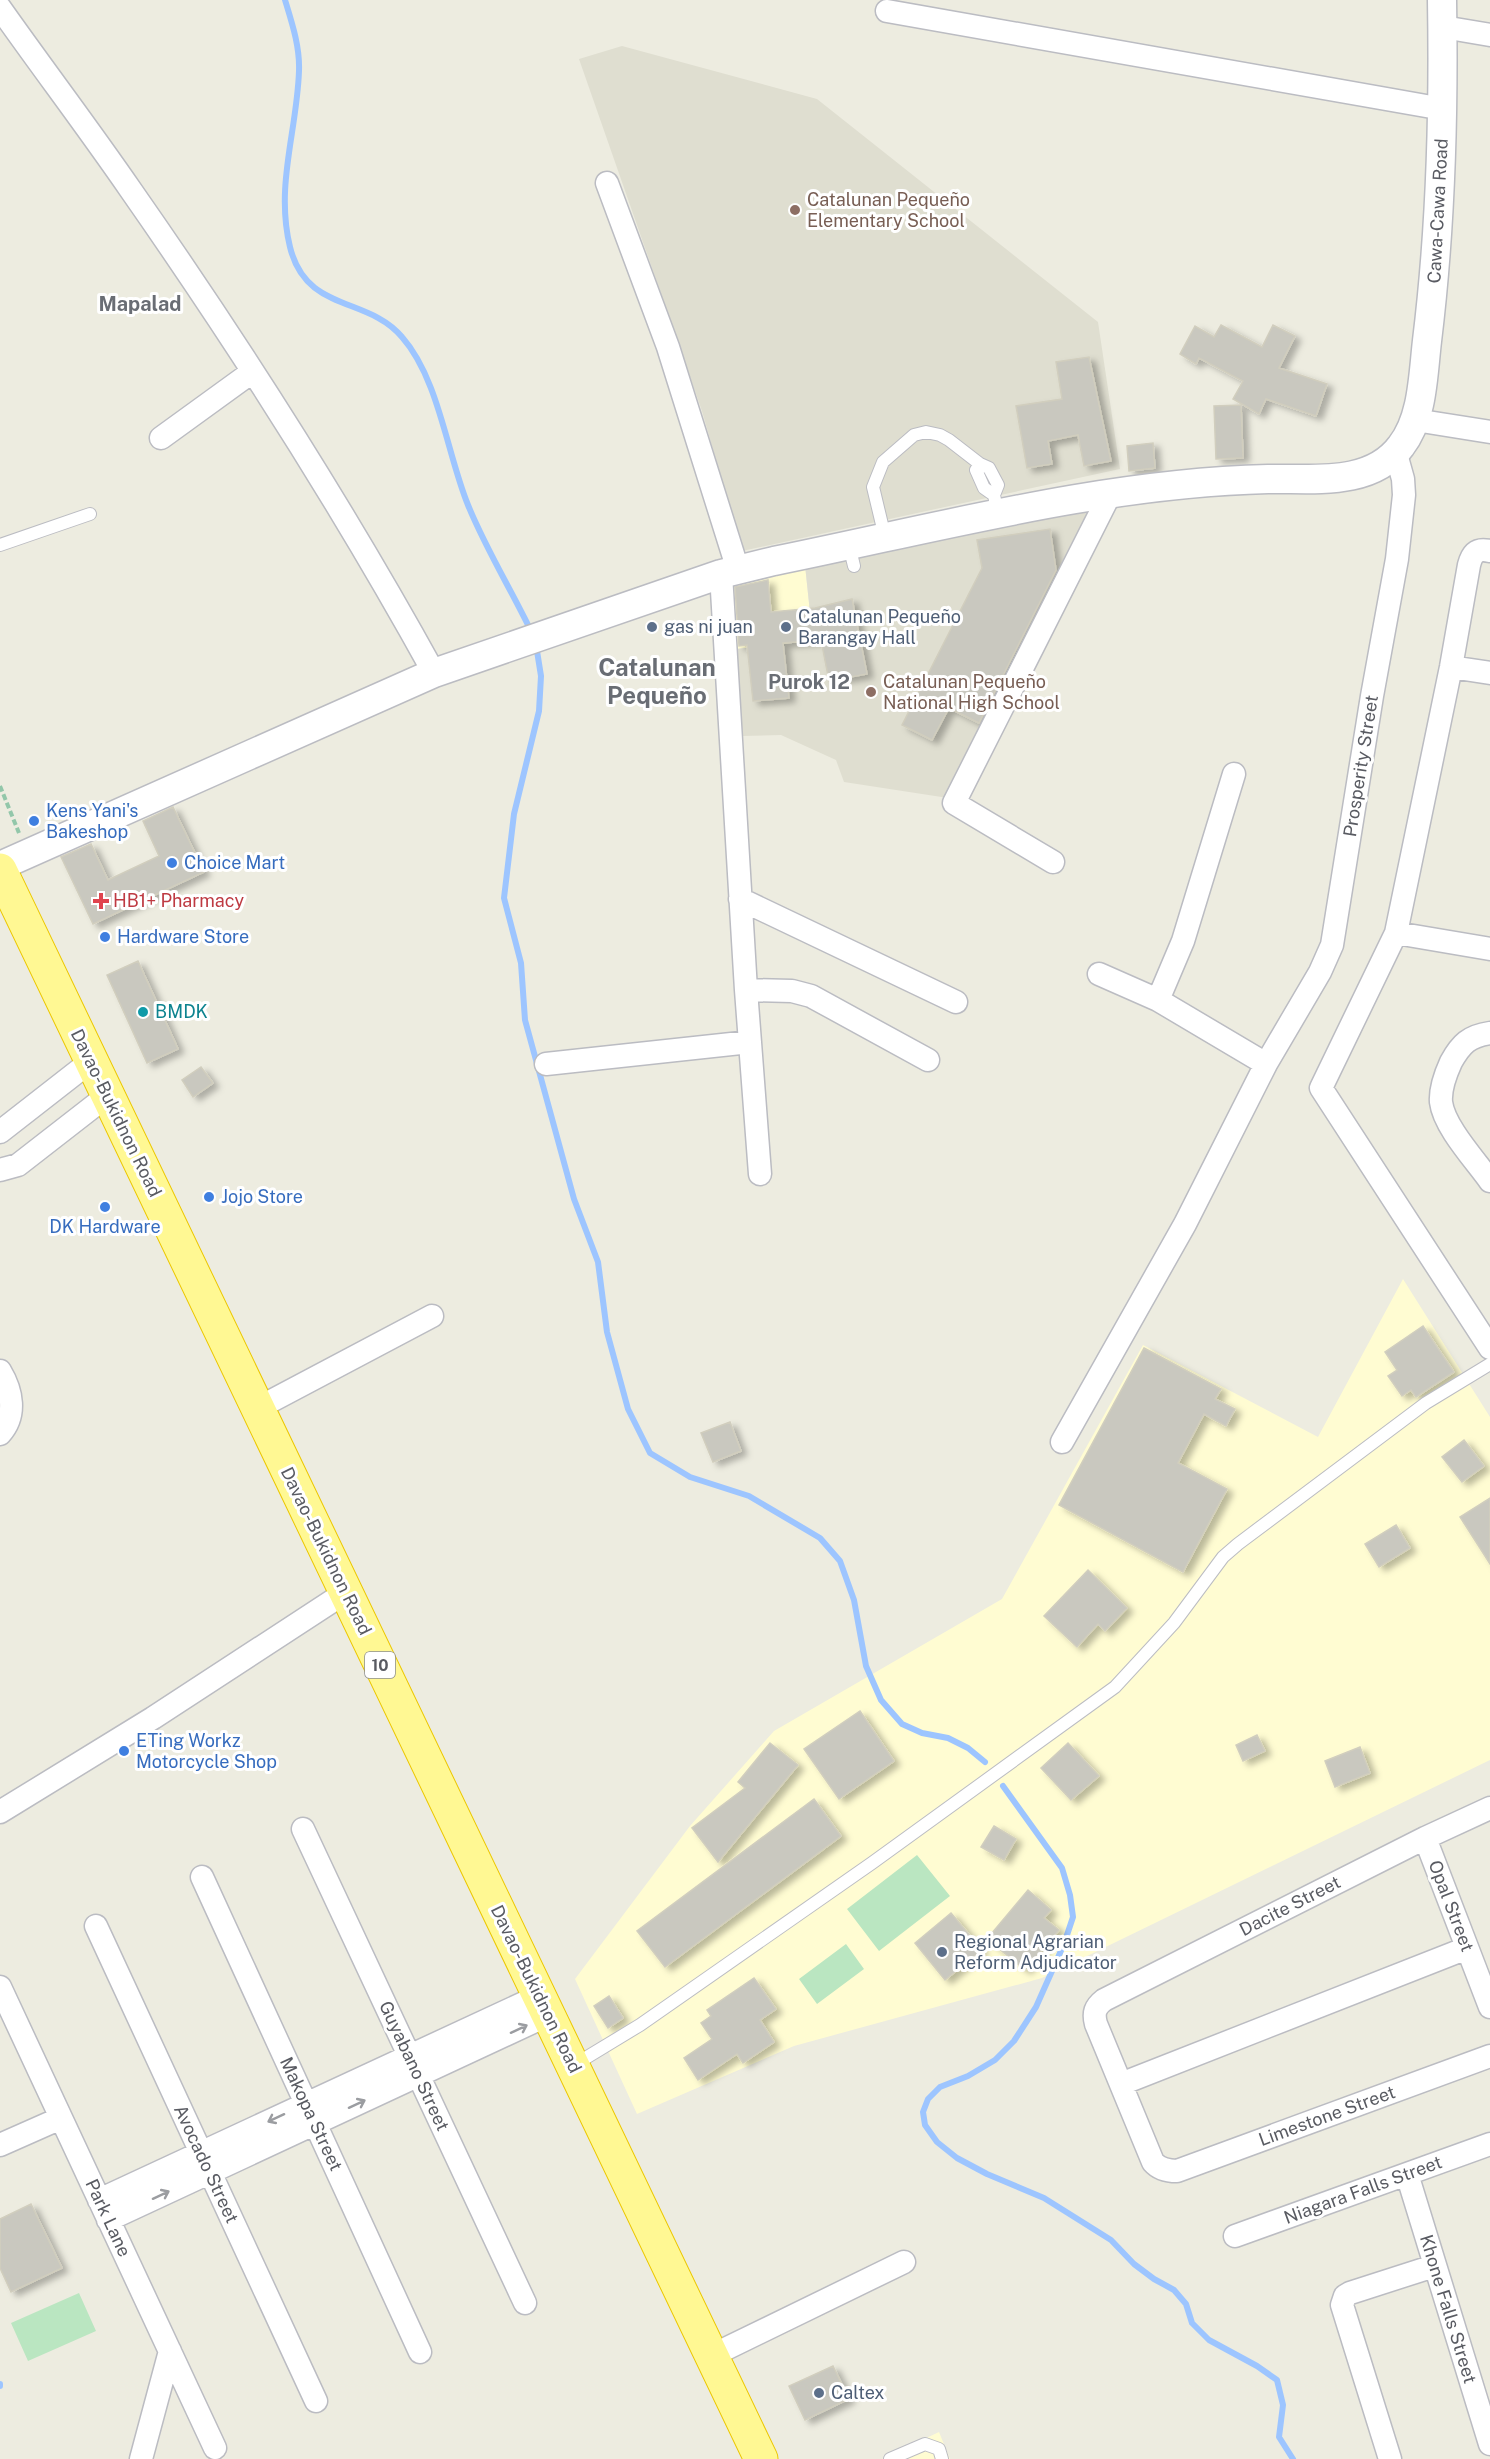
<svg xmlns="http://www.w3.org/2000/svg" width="1490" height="2459" font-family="'Public Sans',sans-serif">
  <defs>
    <filter id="shadow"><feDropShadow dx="6" dy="4" stdDeviation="3" flood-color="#0004"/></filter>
  </defs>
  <rect width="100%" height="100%" fill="#edece0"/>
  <path fill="#fffcd2" d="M805 565 813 641 736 649 730 581Z
    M1403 1279 1490 1417V1760L1042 1978 794 2046 637 2114 575 1979 690 1826 774 1731 1002 1599 1143 1345 1318 1437Z
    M939 2432 950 2459H882Z"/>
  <path fill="#dfded0" d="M622 46 817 99 1098 322 1120 469 742 551 702 411 579 59Z
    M1095 509 948 798 844 782 836 760 781 735 742 736 736 649 813 641 805 565Z"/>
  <path fill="#bae6c1" d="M917 1855 950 1896 879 1951 847 1909Z
    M846 1944 864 1969 817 2004 799 1979Z
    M79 2293 96 2331 28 2361 11 2323Z"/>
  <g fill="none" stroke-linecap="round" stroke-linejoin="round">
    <path stroke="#9dc5ff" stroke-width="6" d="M285 0C292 23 300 47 299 71 297 131 275 186 290 247 306 313 368 296 402 337 439 379 447 454 468 505 485 547 509 586 529 627
      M537 651 541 676 539 711 514 814 504 898 521 963 525 1020 574 1199 598 1262 607 1332 628 1409 650 1453 690 1477 749 1496 820 1538 840 1561 854 1600 866 1666 881 1700 902 1724 922 1733 948 1738 968 1748 985 1762
      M1003 1786 1062 1868 1070 1895 1073 1917 1064 1944 1036 2007 1014 2041 995 2060 968 2076 940 2087 928 2099 923 2112 925 2125 937 2142 957 2158 987 2174 1044 2198 1111 2240 1134 2264 1154 2279 1174 2290 1186 2304 1192 2323 1209 2340 1257 2366 1277 2380 1283 2405 1279 2437 1293 2459
      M0 2384V2386"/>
  </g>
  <path fill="#c9c8bf" stroke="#d1cebe" stroke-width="1.5" filter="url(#shadow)" d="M1221 325 1262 347 1273 325 1295 336 1279 368 1327 384 1316 416 1266 399 1259 414 1233 399 1243 381 1199 358 1196 364 1180 354 1195 326 1214 337Z
    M1089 357 1111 461 1084 466 1078 435 1048 441 1052 464 1027 468 1016 406 1062 399 1056 362Z
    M1241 405 1243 458 1216 459 1214 406Z
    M1153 443 1155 468 1129 471 1127 446Z
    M1050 529 1056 570 979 723 949 708 932 740 902 725 982 568 977 540Z
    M768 580 771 612 815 608 852 599 867 674 829 681 821 640 783 643 789 698 753 701 747 645 739 646 735 587Z
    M173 807 204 872 93 924 61 857 91 844 108 880 159 856 143 821Z
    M138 961 178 1049 147 1063 107 975Z
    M201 1067 213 1083 193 1097 182 1080Z
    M1423 1326 1454 1372 1416 1397 1411 1390 1402 1396 1388 1376 1397 1370 1385 1352Z
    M1144 1348 1221 1389 1215 1399 1235 1409 1226 1426 1204 1414 1178 1463 1227 1489 1183 1572 1059 1505Z
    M730 1422 741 1451 713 1462 701 1433Z
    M1464 1440 1484 1466 1462 1482 1442 1457Z
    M1490 1498V1564L1460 1517Z
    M1396 1525 1410 1548 1379 1567 1365 1544Z
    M1088 1570 1127 1608 1105 1631 1098 1624 1077 1647 1044 1616Z
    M860 1711 894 1761 839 1799 804 1749Z
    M1257 1735 1265 1751 1243 1761 1236 1745Z
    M770 1743 798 1765 718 1862 692 1828 745 1788 738 1782Z
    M1068 1743 1099 1776 1071 1800 1041 1768Z
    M1360 1747 1370 1773 1335 1787 1325 1761Z
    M814 1799 841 1836 665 1967 637 1931Z
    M994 1826 1016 1839 1004 1860 981 1847Z
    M1028 1890 1051 1910 1044 1918 1059 1930 1025 1970 987 1939Z
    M951 1913 982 1950 945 1980 915 1943Z
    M754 1978 776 2009 760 2020 774 2042 743 2063 737 2054 698 2080 684 2058 712 2039 701 2023 711 2016 707 2010Z
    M609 1996 623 2018 608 2028 594 2006Z
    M31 2204 62 2268 11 2292 0 2268V2219Z
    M833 2366 849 2399 805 2420 789 2386Z"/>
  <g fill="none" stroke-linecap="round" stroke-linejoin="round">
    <defs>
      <path id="service" d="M980 464 976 470 984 488 994 495 995 500
        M885 537 873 487 883 462 914 435 926 432 940 435 949 440 980 464 989 468 998 485 994 495
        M0 545 90 514
        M849 545 854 566
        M574 2065 640 2025 872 1863 1115 1687 1174 1623 1223 1557 1238 1544 1426 1403 1490 1364
        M890 2459 925 2444 939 2449 942 2459"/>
      <path id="minor" d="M0 8C43 69 88 128 130 189 239 345 342 506 434 673
        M887 11 1443 109
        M1443 27 1490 35
        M607 183 668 347 738 570
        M1415 420 1490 432
        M161 438 252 372
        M1490 551C1477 548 1472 553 1469 565L1451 667 1396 933 1321 1088 1490 1348
        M721 574 746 990 760 1174
        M1451 667 1490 673
        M1053 862 954 803 1111 492
        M740 899 956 1002
        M1396 933 1490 949
        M1099 974 1158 1000 1266 1064
        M746 990 792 991 811 996 928 1060
        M1158 1000 1183 941 1234 774
        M1490 1033C1469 1036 1461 1044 1451 1062 1446 1073 1440 1089 1441 1102 1444 1127 1476 1161 1490 1181
        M546 1064 750 1042
        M0 1132 91 1061
        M0 1170 18 1165 108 1095
        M0 1371C12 1391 17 1415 0 1434
        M258 1408 432 1316
        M1062 1442 1185 1224 1266 1064 1320 972 1332 945 1372 696 1397 559 1404 495 1403 479 1396 454
        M1490 1808 1425 1838 1104 2000C1095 2007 1093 2013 1096 2024L1153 2162C1159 2169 1167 2171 1177 2171L1490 2056
        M0 1812 153 1718 346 1592
        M303 1829 525 2303
        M1425 1838 1490 2007
        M202 1877 420 2352
        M96 1926 316 2401
        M0 1987 215 2448
        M1121 2084 1467 1948
        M0 2145 61 2118
        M1407 2174 1490 2444
        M99 2200 539 1996
        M108 2220 548 2015
        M1235 2236 1490 2144
        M711 2356 904 2262
        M141 2459 170 2351
        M1390 2459 1342 2305 1345 2296 1350 2293 1434 2266"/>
      <path id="tertiary" d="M0 866 434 673 721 574 774 561C937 528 1102 483 1268 479 1312 478 1371 487 1401 446 1423 418 1423 375 1427 341 1441 227 1444 114 1442 0"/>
      <path id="trunk" d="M0 870 761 2459"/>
    </defs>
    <use href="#service" stroke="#bbbcc2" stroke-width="14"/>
    <use href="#minor" stroke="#bbbcc2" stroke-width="25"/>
    <use href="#tertiary" stroke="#bbbcc2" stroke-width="31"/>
    <use href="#trunk" stroke="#ecc700" stroke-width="35"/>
    <path stroke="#93c7aa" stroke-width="4" stroke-dasharray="6 3" stroke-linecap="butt" d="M0 786 19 833"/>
    <use href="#service" stroke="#fff" stroke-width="12"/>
    <use href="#minor" stroke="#fff" stroke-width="22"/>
    <use href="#tertiary" stroke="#fff" stroke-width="28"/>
    <use href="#trunk" stroke="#fff893" stroke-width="33"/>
  </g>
  <defs><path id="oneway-shaft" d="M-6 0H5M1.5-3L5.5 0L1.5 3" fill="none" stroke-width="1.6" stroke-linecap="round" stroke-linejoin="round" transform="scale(1.5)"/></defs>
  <g stroke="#9b9da1">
    <use href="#oneway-shaft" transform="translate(519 2029) rotate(-25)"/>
    <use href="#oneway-shaft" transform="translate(357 2104) rotate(-25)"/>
    <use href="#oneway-shaft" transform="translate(276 2118) rotate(155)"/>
    <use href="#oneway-shaft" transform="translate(161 2195) rotate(-25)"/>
  </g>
  <g fill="#8d6e63" stroke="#fff" stroke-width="2">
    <circle cx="795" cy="210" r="6"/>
    <circle cx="871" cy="692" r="6"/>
  </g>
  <g fill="#5c6f8a" stroke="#fff" stroke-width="2">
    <circle cx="652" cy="627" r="6"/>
    <circle cx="786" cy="627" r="6"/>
    <circle cx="942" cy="1952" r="6"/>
    <circle cx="819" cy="2393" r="6"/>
  </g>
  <g fill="#3f7fe0" stroke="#fff" stroke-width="2">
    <circle cx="34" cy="821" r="6"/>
    <circle cx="172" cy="863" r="6"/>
    <circle cx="105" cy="937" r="6"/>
    <circle cx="209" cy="1197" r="6"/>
    <circle cx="105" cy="1207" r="6"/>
    <circle cx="124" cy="1751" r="6"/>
  </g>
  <path fill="#e0444e" stroke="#fff" stroke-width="2" d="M98 892h6v6h6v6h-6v6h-6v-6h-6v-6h6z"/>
  <circle fill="#0f9aa8" stroke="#fff" stroke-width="2" cx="143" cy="1012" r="6"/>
  <g text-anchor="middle" stroke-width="6" stroke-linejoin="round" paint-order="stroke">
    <rect fill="#fff" stroke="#8b8c91" stroke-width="1.5" x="365" y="1652" width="30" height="26" rx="4.5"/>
    <g font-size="16" font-weight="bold" fill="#595b62">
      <text x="380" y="1671">10</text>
    </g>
    <g font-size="18" fill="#785e54" stroke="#fff" text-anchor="start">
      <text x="807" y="206">Catalunan Pequeño<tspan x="807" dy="21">Elementary School</tspan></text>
      <text x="883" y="688">Catalunan Pequeño<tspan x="883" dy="21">National High School</tspan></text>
    </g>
    <g font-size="18" fill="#595b62" stroke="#fff">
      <text transform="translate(1438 211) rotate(-87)" y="6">Cawa-Cawa Road</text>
      <text transform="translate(1361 766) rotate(-81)" y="6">Prosperity Street</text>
      <text transform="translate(116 1113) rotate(64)" y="6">Davao-Bukidnon Road</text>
      <text transform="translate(326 1551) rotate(64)" y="6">Davao-Bukidnon Road</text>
      <text transform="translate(1290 1906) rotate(-27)" y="6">Dacite Street</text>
      <text transform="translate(1451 1906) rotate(69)" y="6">Opal Street</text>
      <text transform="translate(536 1989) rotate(64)" y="6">Davao-Bukidnon Road</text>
      <text transform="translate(414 2066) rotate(65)" y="6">Guyabano Street</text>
      <text transform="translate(311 2114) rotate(65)" y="6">Makopa Street</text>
      <text transform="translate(1327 2116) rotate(-20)" y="6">Limestone Street</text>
      <text transform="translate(206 2164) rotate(65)" y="6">Avocado Street</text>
      <text transform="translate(1363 2190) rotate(-20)" y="6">Niagara Falls Street</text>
      <text transform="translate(108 2218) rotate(65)" y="6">Park Lane</text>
      <text transform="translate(1448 2309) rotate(73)" y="6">Khone Falls Street</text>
    </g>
    <g font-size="18" fill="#4e5e75" stroke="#fff" text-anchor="start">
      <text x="798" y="623">Catalunan Pequeño<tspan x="798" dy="21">Barangay Hall</tspan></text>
      <text x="664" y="633">gas ni juan</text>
      <text x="954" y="1948">Regional Agrarian<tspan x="954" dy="21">Reform Adjudicator</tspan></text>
      <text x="831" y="2399">Caltex</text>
    </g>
    <g font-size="18" fill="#366cbe" stroke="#fff" text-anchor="start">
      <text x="46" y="817">Kens Yani's<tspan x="46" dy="21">Bakeshop</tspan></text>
      <text x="184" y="869">Choice Mart</text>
      <text x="117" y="943">Hardware Store</text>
      <text x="221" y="1203">Jojo Store</text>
      <text x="105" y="1233" text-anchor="middle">DK Hardware</text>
      <text x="136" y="1747">ETing Workz<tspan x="136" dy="21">Motorcycle Shop</tspan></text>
    </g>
    <g font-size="18" fill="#be3a42" stroke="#fff" text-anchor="start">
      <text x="113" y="907">HB1+ Pharmacy</text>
    </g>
    <g font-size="18" fill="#0d838f" stroke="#fff" text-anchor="start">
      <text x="155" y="1018">BMDK</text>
    </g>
    <g font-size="20" font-weight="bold" fill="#696d74" stroke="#fff">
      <text x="140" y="311">Mapalad</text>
      <text x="809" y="689">Purok 12</text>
    </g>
    <g font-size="24" font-weight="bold" fill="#696d74" stroke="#fff">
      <text x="657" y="676">Catalunan<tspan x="657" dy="28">Pequeño</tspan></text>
    </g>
  </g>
</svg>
